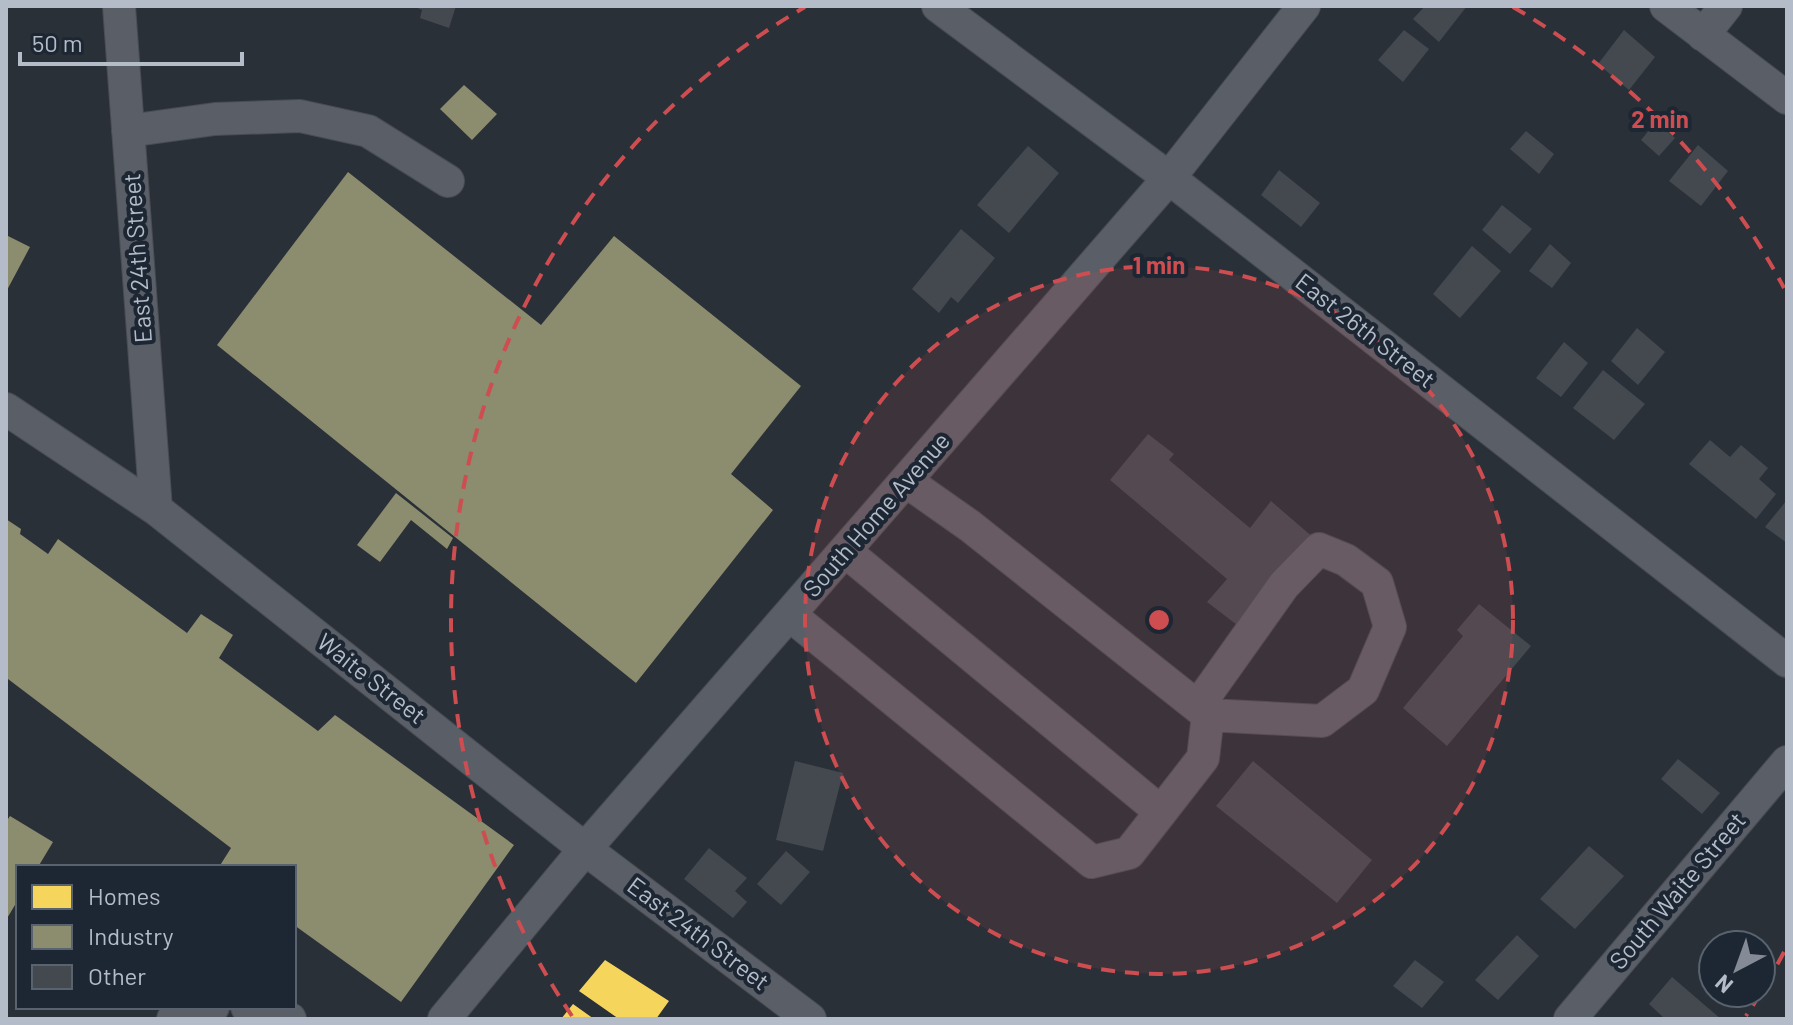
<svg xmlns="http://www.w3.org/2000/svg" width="1793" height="1025" font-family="Barlow,sans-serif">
  <rect width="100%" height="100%" fill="#2a3038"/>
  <path fill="#f6d55c" d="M605 960 669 1001 656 1019H619L579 991Z
    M573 1004 594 1019H561Z"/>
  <path fill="#8c8c6e" d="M464 85 497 114 472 140 440 109Z
    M348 172 541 325 614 236 801 386 731 474 773 510 636 683 217 345Z
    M6 235 30 247 6 292Z
    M396 493 453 538 447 549 411 520 380 562 357 545Z
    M6 519 21 529 20 534 48 554 58 539 187 633 201 614 233 635 219 658 318 731 335 715 514 845 401 1002 294 925V867H219L231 848 8 679 6 682Z
    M10 816 53 842 38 867H18V900L6 920V822Z"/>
  <path fill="#444950" d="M413 6H456L449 28 420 18 422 10Z
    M1425 6H1467L1439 42 1413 19Z
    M1404 30 1429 49 1403 82 1378 60Z
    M1624 30 1655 57 1629 90 1598 64Z
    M1656 122 1675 138 1659 156 1641 140Z
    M1526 131 1554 154 1539 174 1510 149Z
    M1698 145 1728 171 1701 206 1669 181Z
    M1028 146 1059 173 1009 233 977 205Z
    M1279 170 1320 203 1301 227 1261 195Z
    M1502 205 1532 229 1510 254 1482 230Z
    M961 229 995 258 958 303 951 297 939 313 912 289Z
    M1550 244 1571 263 1552 288 1529 271Z
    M1472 246 1501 271 1460 318 1433 294Z
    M1637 328 1665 352 1638 385 1611 361Z
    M1564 342 1588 363 1561 397 1536 378Z
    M1603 370 1645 404 1614 440 1573 408Z
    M1148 434 1174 454 1169 460 1250 528 1271 501 1315 539 1241 628 1207 602 1227 579 1110 480Z
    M1710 440 1730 457 1741 445 1768 468 1759 479 1776 494 1756 519 1689 464Z
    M1787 500V543L1765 527Z
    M1479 604 1531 646 1447 746 1403 708 1463 636 1457 630Z
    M1678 759 1720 793 1702 814 1661 779Z
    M795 761 843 773 823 851 776 840Z
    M1253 761 1372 860 1337 903 1216 806Z
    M1589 846 1624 876 1575 929 1540 899Z
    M709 848 747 878 735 891 747 902 733 918 684 879Z
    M786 851 810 872 781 905 757 884Z
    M1517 935 1539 956 1498 1000 1475 980Z
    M1415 960 1444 982 1422 1008 1393 986Z
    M1672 977 1721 1019H1665L1649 1004Z"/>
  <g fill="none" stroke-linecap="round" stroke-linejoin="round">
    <defs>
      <path id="minor" d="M119 6 156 509
        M938 6 1169 178 1787 661
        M1666 6 1787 98
        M1703 35 1726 6
        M128 131 215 119 300 116 368 131 448 181
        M6 409 156 509 585 849 810 1019
        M845 551 1161 812
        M790 615 1092 862 1129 853 1161 812 1203 758 1208 715 970 526 906 481
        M1198 706 1284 585 1319 549 1346 560 1377 583 1390 627 1363 690 1322 721 1208 715
        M247 1007 290 1019
        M173 1019 213 1007
        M444 1019 585 849 1169 178 1304 6
        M1570 1019 1787 762"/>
    </defs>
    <use href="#minor" stroke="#484c53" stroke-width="34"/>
    <use href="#minor" stroke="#5a5e66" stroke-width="32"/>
  </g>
  <circle cx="1159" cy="620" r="354" fill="#ce4d50" fill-opacity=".12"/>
  <g fill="none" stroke="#ce4d50" stroke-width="4" stroke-dasharray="14 10">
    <circle cx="1159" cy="620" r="354"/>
    <path d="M1784 952A708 708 0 0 1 1746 1016M572 1016A708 708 0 0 1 805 7M1513 7A708 708 0 0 1 1784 288"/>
  </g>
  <g text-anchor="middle" stroke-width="8" stroke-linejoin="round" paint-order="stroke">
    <g font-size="24" fill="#b4bcc9" stroke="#1d2633">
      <text transform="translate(138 258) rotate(-94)" y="8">East 24th Street</text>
      <text transform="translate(1365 331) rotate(38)" y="8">East 26th Street</text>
      <text transform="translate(877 515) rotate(-49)" y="8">South Home Avenue</text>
      <text transform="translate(371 679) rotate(38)" y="8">Waite Street</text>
      <text transform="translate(1678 891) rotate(-50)" y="8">South Waite Street</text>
      <text transform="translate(698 934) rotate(37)" y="8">East 24th Street</text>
    </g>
  </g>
  <circle cx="1159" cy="620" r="12" fill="#ce4d50" stroke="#1d2633" stroke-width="4"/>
  <g font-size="24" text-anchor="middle" font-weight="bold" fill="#ce4d50" stroke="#1d2633" stroke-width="8" stroke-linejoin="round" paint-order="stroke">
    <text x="1660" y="128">2 min</text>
    <text x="1159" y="274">1 min</text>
  </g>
  <rect width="1793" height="1025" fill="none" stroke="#b4bcc9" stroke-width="16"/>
  <rect x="16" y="865" width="280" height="144" fill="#1d2633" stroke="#59626f" stroke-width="2"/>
  <rect x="32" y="885" width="40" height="24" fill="#f6d55c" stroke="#59626f" stroke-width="2"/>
  <text x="88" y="905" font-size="24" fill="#b4bcc9">Homes</text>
  <rect x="32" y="925" width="40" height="24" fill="#8c8c6e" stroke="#59626f" stroke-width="2"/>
  <text x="88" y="945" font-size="24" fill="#b4bcc9">Industry</text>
  <rect x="32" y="965" width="40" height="24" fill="#444950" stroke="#59626f" stroke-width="2"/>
  <text x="88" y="985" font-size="24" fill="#b4bcc9">Other</text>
  <g transform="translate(1737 969) rotate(221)"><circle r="38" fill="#1d2633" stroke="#59626f" stroke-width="2"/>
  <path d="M0-6L14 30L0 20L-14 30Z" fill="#848b96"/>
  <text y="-12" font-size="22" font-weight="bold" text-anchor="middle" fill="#b4bcc9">N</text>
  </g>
  <path d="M20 52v12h222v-12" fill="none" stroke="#b4bcc9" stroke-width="4"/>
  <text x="32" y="52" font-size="24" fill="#b4bcc9" stroke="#1d2633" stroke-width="6" paint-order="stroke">50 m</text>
</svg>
